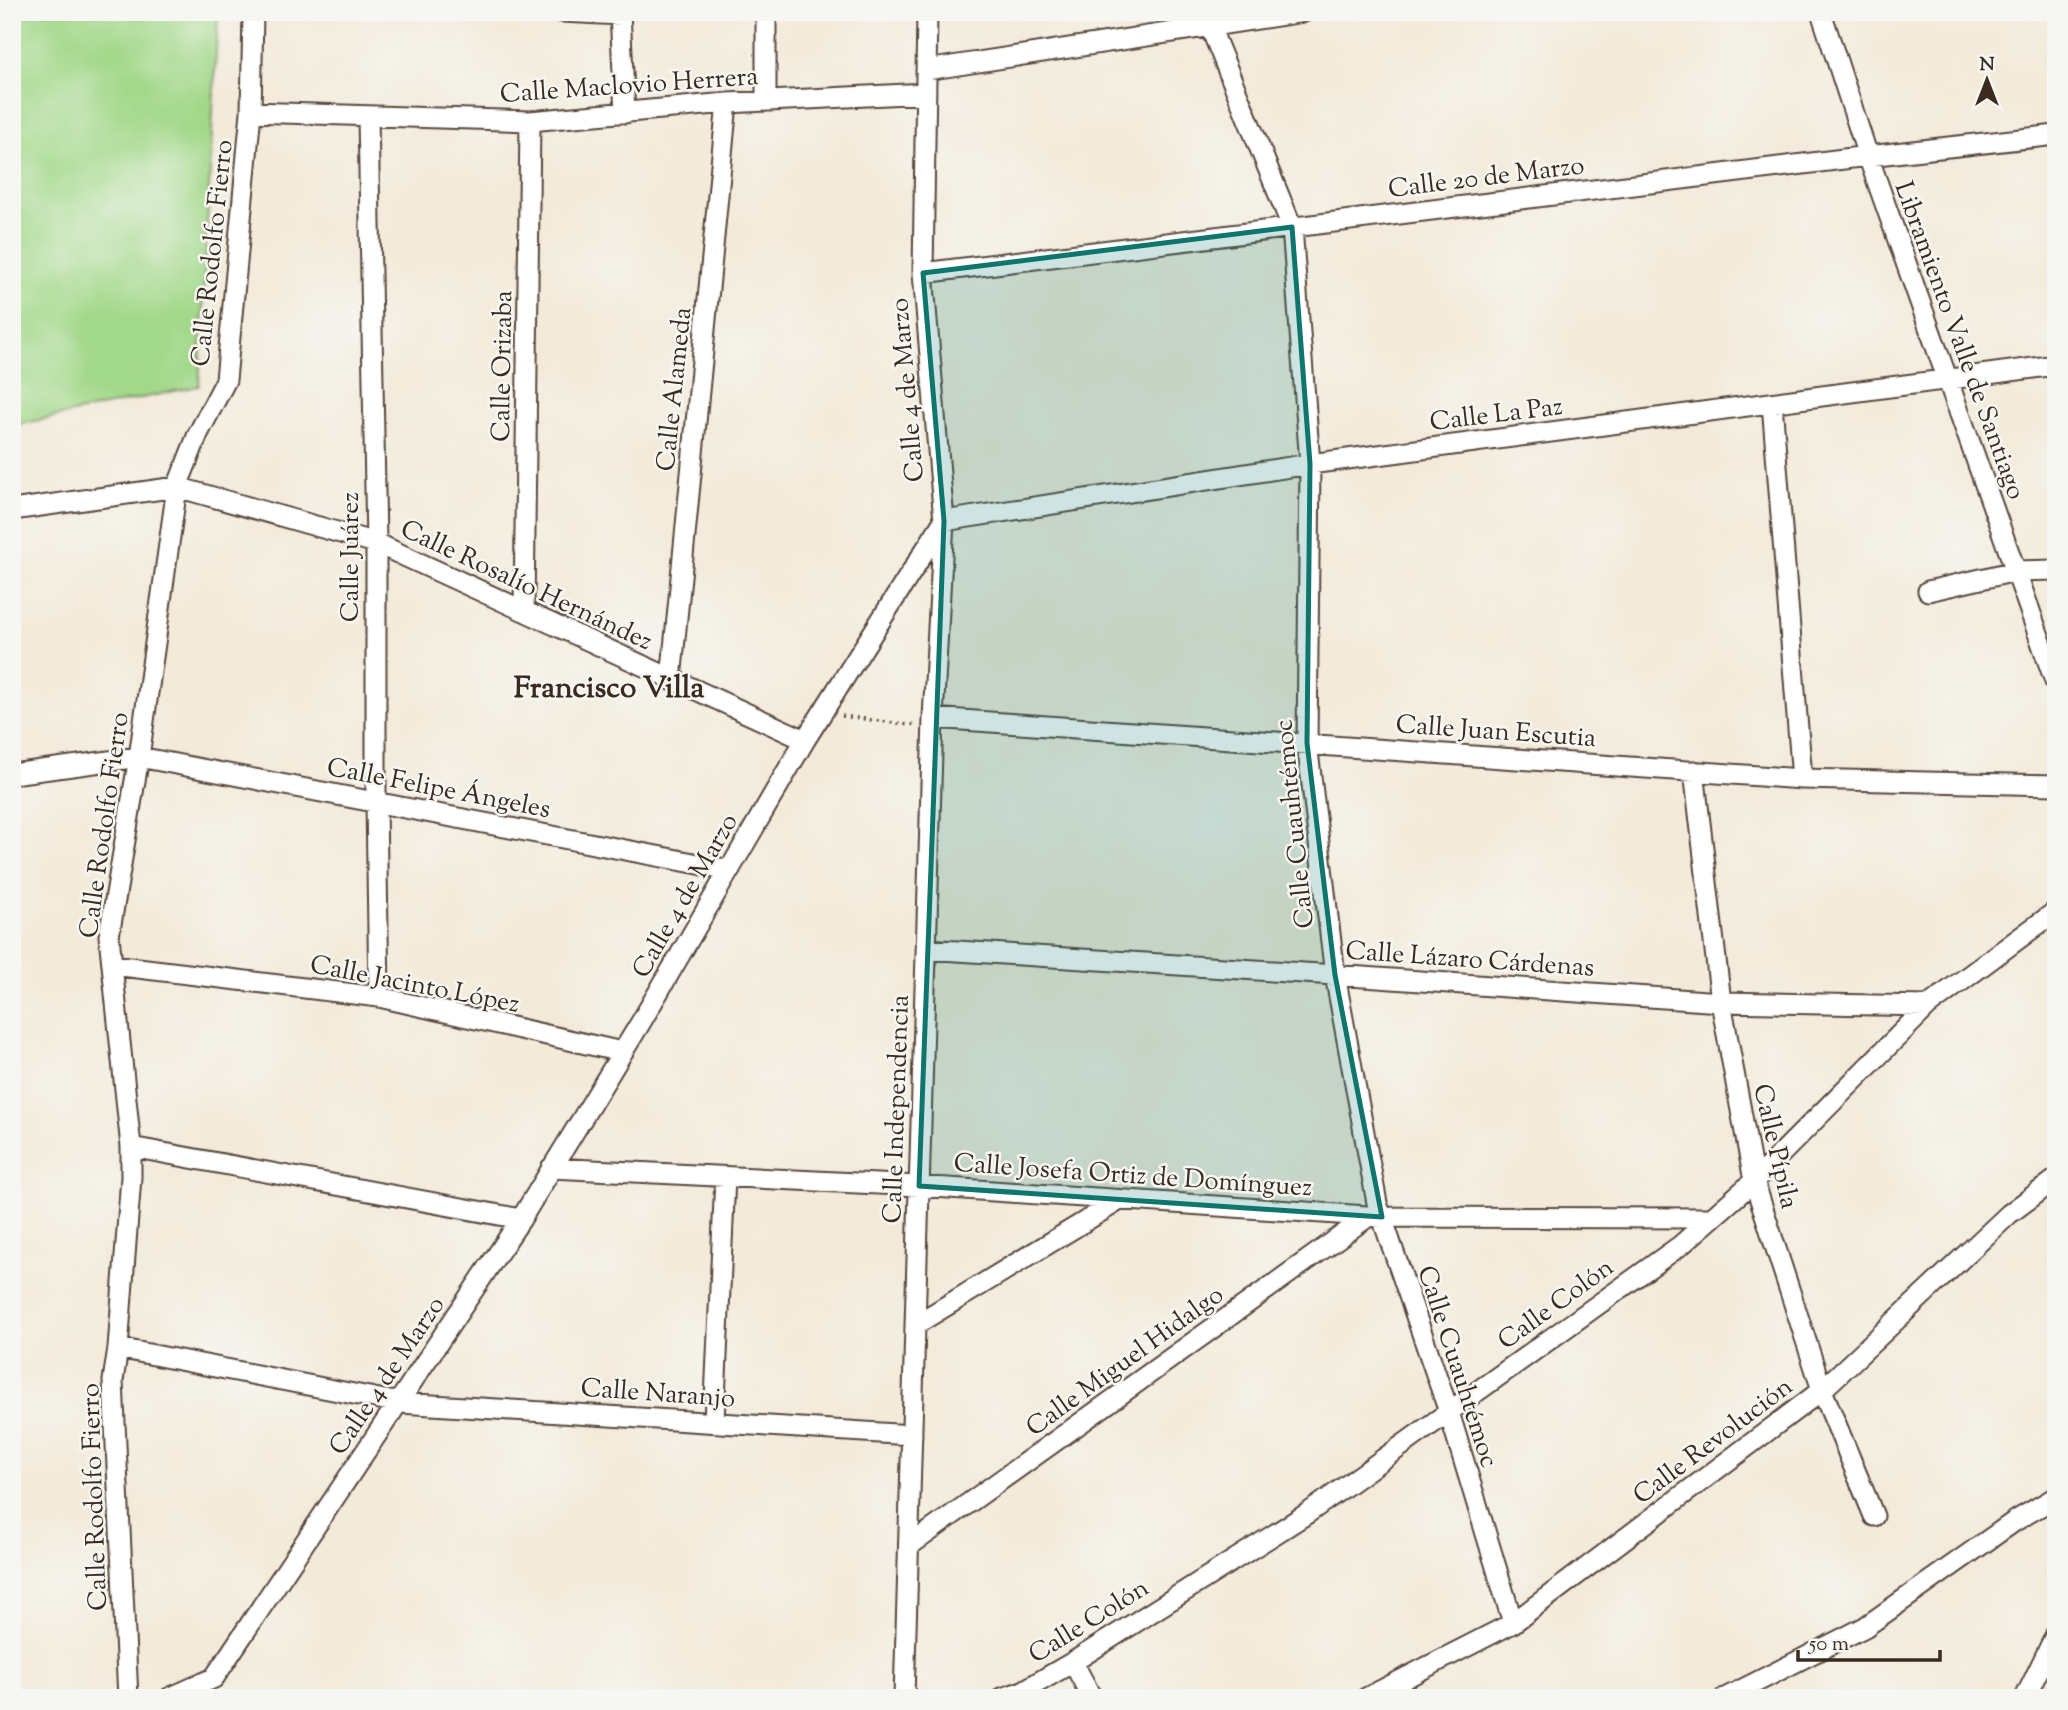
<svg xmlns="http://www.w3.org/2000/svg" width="2068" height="1710" font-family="'Sorts Mill Goudy',serif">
  <rect width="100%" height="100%" fill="#f6f6f2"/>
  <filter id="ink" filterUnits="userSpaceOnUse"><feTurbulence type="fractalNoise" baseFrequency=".0143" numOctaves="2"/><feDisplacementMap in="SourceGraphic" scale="14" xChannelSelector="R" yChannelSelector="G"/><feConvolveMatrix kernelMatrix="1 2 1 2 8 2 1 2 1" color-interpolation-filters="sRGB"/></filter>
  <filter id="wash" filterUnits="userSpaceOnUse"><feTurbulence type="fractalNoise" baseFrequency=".00686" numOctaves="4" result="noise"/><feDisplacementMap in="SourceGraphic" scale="28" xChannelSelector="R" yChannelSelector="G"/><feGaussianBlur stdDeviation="1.57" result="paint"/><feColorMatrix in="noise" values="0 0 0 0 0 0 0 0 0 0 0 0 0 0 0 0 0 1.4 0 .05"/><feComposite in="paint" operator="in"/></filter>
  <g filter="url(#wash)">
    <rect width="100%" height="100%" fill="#f3ead9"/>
    <path fill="#a2d889" stroke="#6e8154" stroke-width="2" d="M12 12H218L199 386 12 426Z"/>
  </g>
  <g filter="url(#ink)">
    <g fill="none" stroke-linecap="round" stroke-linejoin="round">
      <defs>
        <path id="minor" d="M562 12 621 15
          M620 12 625 113
          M766 12V101
          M1204 12 1292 227 1310 464 1307 743 1335 975 1377 1203 1449 1412 1513 1623
          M1821 12 1868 156 2056 684
          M926 70 1304 12
          M251 112 530 121 727 103 926 93
          M368 116 376 543V802L379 997
          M923 273 1868 156 2056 135
          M1772 403 1802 779
          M12 510 177 487 376 543 805 740
          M944 521 1310 464 2056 365
          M1928 591 2016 571 2056 570
          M524 611 530 121
          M671 680 727 103
          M933 718 1802 779 2056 785
          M1694 771 1721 1002 1754 1181 1822 1390 1874 1516
          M12 774 139 757 730 870
          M926 949 1335 975 1721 1002 1928 1006
          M113 965 379 997 622 1052
          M131 1147 521 1219
          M551 1168 919 1186 1382 1217 1712 1218
          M915 1325 1120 1200
          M118 1348 400 1403 912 1435
          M714 1422 725 1177
          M909 1546 1369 1216
          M1073 1662 1092 1698
          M128 1698 113 1381 118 1348 131 1177V1147L109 936 139 757 177 487 198 434 226 380 251 112 253 12
          M169 1698 214 1678 521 1219 641 1022 805 740 943 522
          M904 1698 933 718 944 521 923 273 927 12
          M1002 1698 1023 1691 1073 1662 1308 1513 1681 1245 1754 1181 1928 1006 2056 911
          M1366 1698 1513 1623 1822 1390 2009 1214 2056 1179
          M1725 1698 1865 1627 2015 1521 2056 1497
          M2025 1698 2056 1634"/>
      </defs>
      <use href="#minor" stroke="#57473a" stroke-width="23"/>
      <path stroke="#57473a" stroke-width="3.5" stroke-dasharray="2 5" stroke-linecap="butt" d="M842 716 909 725 914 724"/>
      <use href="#minor" stroke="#fff" stroke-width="19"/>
    </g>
  </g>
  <path fill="#0f766e" fill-opacity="0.2" stroke="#0f766e" stroke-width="5" stroke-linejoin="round" d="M1292 227 1310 464 1307 743 1335 975 1382 1217 919 1186 944 521 923 273Z"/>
  <g text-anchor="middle" stroke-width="5" stroke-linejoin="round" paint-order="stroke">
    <g font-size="26" fill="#3b2a1e" stroke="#f6f6f2">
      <text transform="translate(629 84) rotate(-4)" y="9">Calle Maclovio Herrera</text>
      <text transform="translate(1486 176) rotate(-7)" y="9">Calle 20 de Marzo</text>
      <text transform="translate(211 253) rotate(-84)" y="9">Calle Rodolfo Fierro</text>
      <text transform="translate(1961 340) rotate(70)" y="9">Libramiento Valle de Santiago</text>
      <text transform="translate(501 366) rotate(-89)" y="9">Calle Orizaba</text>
      <text transform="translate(673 389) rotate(-84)" y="9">Calle Alameda</text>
      <text transform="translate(906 390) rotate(-95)" y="9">Calle 4 de Marzo</text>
      <text transform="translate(1496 413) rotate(-7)" y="9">Calle La Paz</text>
      <text transform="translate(349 557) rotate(-90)" y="9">Calle Juárez</text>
      <text transform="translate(527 584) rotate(25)" y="9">Calle Rosalío Hernández</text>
      <text transform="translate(1496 730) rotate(4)" y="9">Calle Juan Escutia</text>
      <text transform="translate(439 787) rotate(11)" y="9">Calle Felipe Ángeles</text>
      <text transform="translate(1293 824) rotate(-96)" y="9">Calle Cuauhtémoc</text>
      <text transform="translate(103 825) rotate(-82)" y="9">Calle Rodolfo Fierro</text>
      <text transform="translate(684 895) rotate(-60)" y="9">Calle 4 de Marzo</text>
      <text transform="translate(1470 958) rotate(4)" y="9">Calle Lázaro Cárdenas</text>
      <text transform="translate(415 983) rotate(11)" y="9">Calle Jacinto López</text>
      <text transform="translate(895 1109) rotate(-88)" y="9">Calle Independencia</text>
      <text transform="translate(1777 1146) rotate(77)" y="9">Calle Pípila</text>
      <text transform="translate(1133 1174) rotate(4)" y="9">Calle Josefa Ortiz de Domínguez</text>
      <text transform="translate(1555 1303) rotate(-36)" y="9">Calle Colón</text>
      <text transform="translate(1124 1360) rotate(-36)" y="9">Calle Miguel Hidalgo</text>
      <text transform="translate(1459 1366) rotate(72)" y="9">Calle Cuauhtémoc</text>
      <text transform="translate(386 1375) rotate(-56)" y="9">Calle 4 de Marzo</text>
      <text transform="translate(658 1392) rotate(4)" y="9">Calle Naranjo</text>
      <text transform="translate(1712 1440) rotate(-37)" y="9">Calle Revolución</text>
      <text transform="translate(93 1497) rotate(-92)" y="9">Calle Rodolfo Fierro</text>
      <text transform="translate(1088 1620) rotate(-32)" y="9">Calle Colón</text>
    </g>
    <g font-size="30" font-weight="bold" fill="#3b2a1e" stroke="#f6f6f2">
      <text x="609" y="697">Francisco Villa</text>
    </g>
  </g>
  <rect width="2068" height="1710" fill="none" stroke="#f6f6f2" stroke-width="42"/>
  <g transform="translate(1987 80)" stroke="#f6f6f2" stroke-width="5" paint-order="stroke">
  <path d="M0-5L12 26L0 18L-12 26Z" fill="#3b2a1e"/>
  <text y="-10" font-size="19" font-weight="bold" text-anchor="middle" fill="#3b2a1e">N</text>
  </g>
  <path d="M1798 1650v10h142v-10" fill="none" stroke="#3b2a1e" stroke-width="3.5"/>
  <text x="1809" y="1650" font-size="21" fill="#3b2a1e" stroke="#f6f6f2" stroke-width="5" paint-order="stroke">50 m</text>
</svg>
